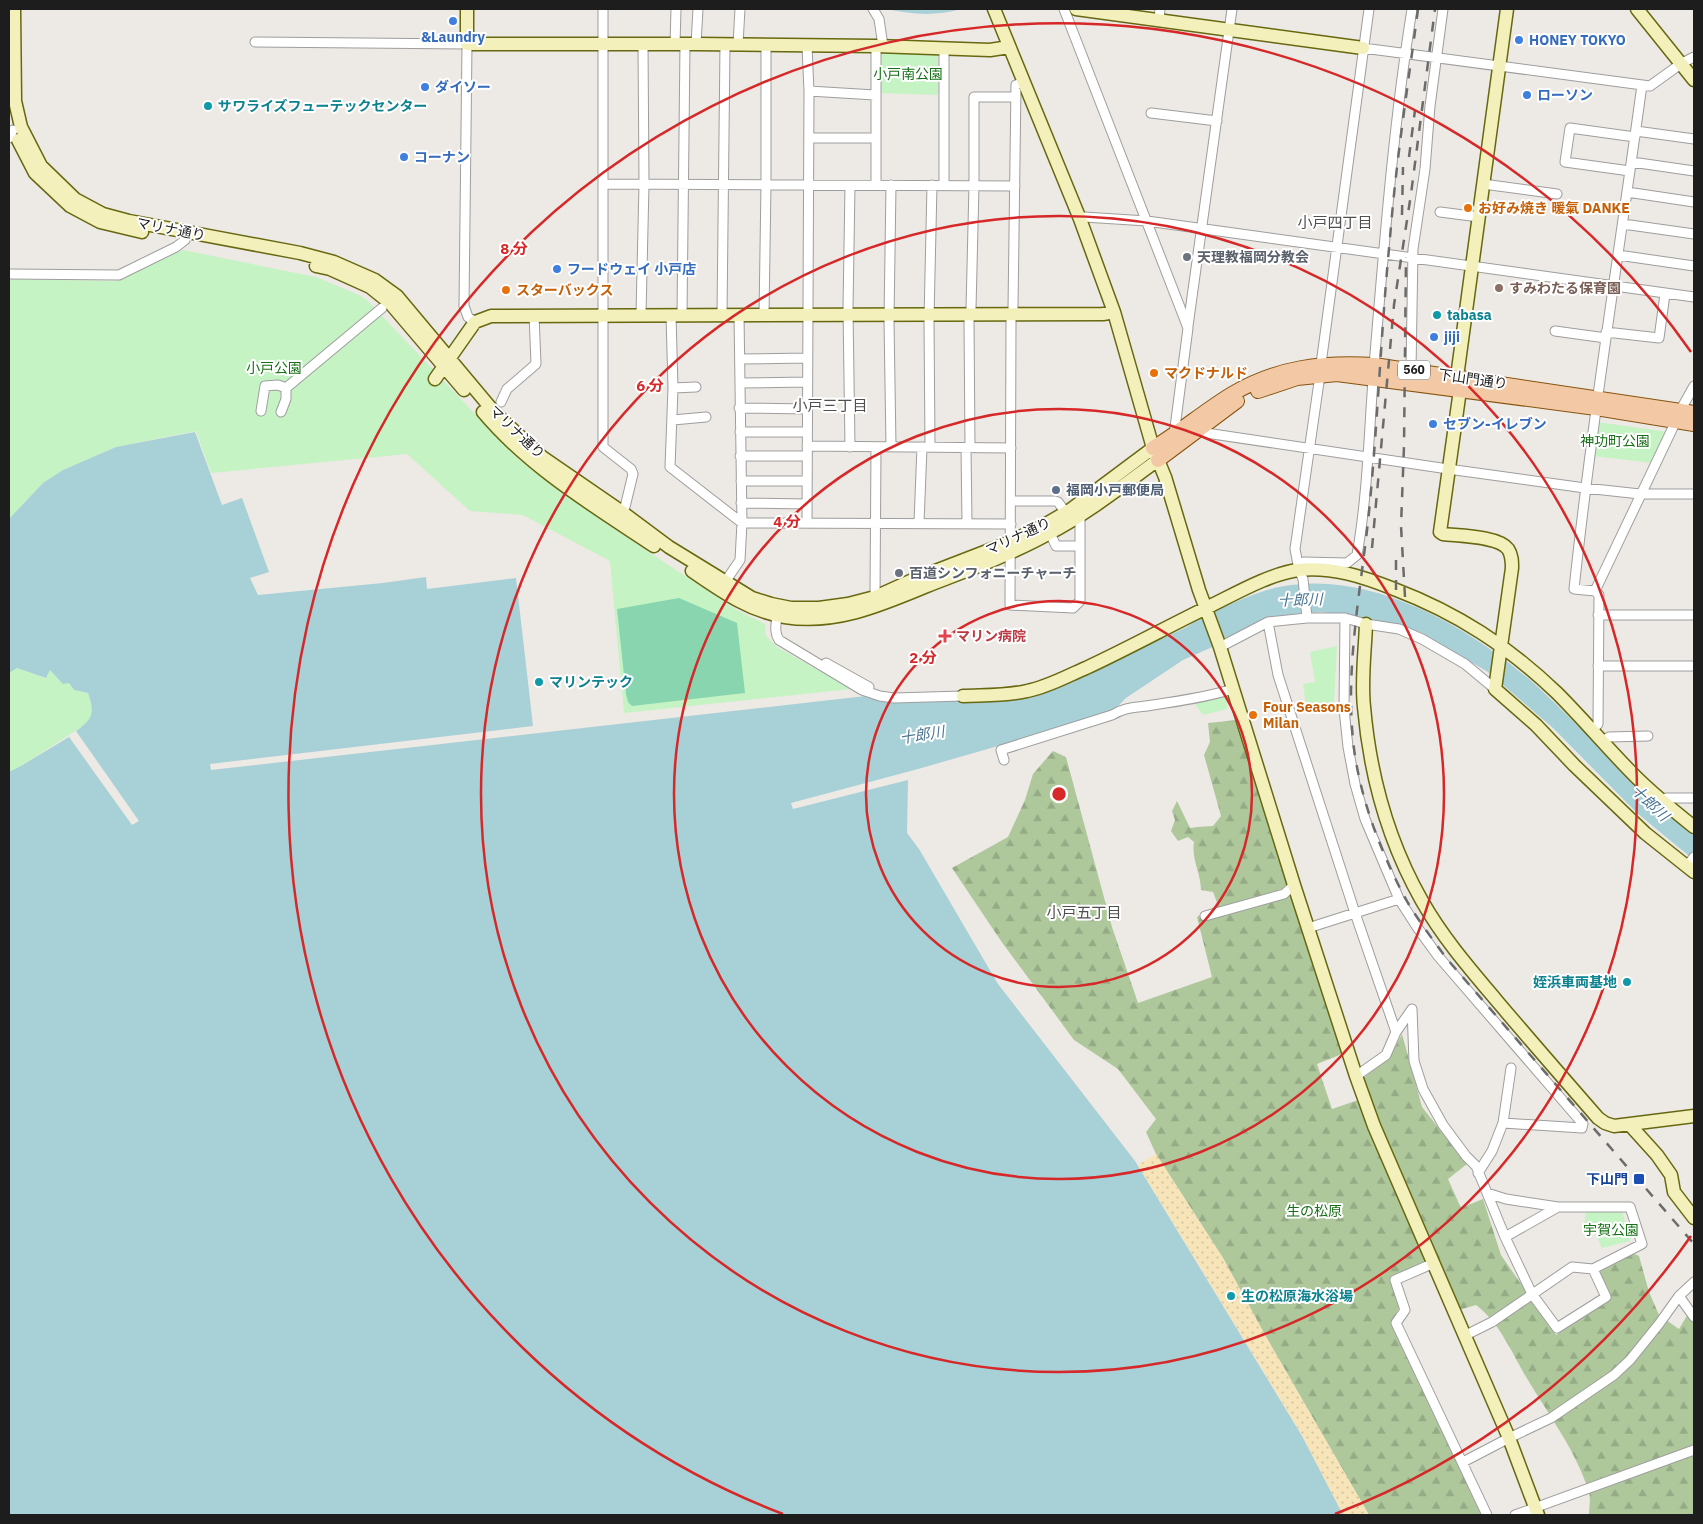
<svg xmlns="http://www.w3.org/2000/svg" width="1703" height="1524" font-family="'IBM Plex Sans','Noto Sans JP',sans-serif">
  <defs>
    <pattern id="forest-firs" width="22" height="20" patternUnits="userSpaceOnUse" patternTransform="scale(1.25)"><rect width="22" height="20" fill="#aec89c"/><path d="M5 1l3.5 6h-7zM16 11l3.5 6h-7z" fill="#95ab86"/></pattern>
    <pattern id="sand-dots" width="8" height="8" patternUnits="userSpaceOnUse" patternTransform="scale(1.25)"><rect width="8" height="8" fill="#f7e4b8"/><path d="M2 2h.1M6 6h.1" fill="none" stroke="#d3c39e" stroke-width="1.8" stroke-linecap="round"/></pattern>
  </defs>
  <rect width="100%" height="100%" fill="#ede9e4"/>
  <path fill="url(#forest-firs)" d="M1237 720 1342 1054 1317 1064 1332 1109 1367 1097 1361 1080 1390 1057 1402 1034 1422 1107 1467 1164 1448 1179 1461 1208 1483 1199 1501 1255 1556 1335 1611 1298 1598 1273 1626 1250 1639 1256 1649 1292 1659 1315 1679 1329 1688 1314 1694 1323V1515H1589C1589 1508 1591 1499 1589 1492 1576 1451 1550 1417 1528 1380 1512 1354 1501 1324 1476 1305L1462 1309 1455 1304 1437 1257 1393 1278 1401 1304 1392 1321 1459 1458 1485 1515H1369L1265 1335 1223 1258 1156 1154 1146 1132 1156 1119 1118 1069 1074 1040 1001 941 952 868 1008 837 1025 800 1033 774 1053 751 1066 757 1112 927 1138 1003 1212 977 1197 917 1218 905 1213 892 1201 890C1201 874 1191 858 1194 842L1188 837 1178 841 1171 831 1175 820 1172 811 1177 801 1190 828 1197 827 1213 826 1221 816 1204 755 1210 742 1208 723Z"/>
  <path fill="url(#sand-dots)" d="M1156 1154 1223 1258 1265 1335 1369 1515H1343L1302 1435 1138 1165Z"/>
  <path fill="#c5f3c4" d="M879 52 938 55V95L878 93Z
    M183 250 316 277 359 295 367 300 517 458 607 524 676 570 737 610 765 624 766 636 777 647 851 689 624 713 610 561 523 515 470 511 407 454 211 473 196 431 116 447 63 470 43 483 9 519V279L114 281 121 279Z
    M1597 422 1668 432 1652 463 1593 456Z
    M1337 646 1334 703 1306 706 1303 684 1315 682 1310 652Z
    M17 668 45 678 50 670 69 683 74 690 88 693 93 711 89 722 9 774V673Z
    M1226 694 1227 709 1203 715 1195 704Z
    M1622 1210 1630 1241 1602 1248 1596 1235 1584 1227 1586 1212Z"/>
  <path fill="#89d5b0" d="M679 598 737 623 745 693 632 706 628 702 626 694 617 609Z"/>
  <path fill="#a8d0d7" d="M887 9H961C936 16 913 15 887 9Z
    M195 432 222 505 242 498 269 572 250 578 258 595 383 583 426 577 427 589 516 578 533 726 210 764 211 770 866 696 882 702 1008 699 1046 692 1187 627C1203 615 1222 608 1240 600 1257 593 1273 587 1291 585 1378 573 1476 631 1538 687 1591 736 1637 791 1694 835V860L1637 813 1553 728 1488 672 1422 633 1384 622 1322 612 1293 614 1261 621 1228 640 1183 660 1126 698 1113 711 1050 731 918 769 791 803 793 809 908 780 907 833 919 849 998 984 1135 1161 1302 1436 1343 1515H9V772L21 766 69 737 132 825 139 821 76 731C93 719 95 713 88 693L74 690 69 683 63 684 50 670 46 678 17 668 9 673V519L43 483 63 470 116 447Z"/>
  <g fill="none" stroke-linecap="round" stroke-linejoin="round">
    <defs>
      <path id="street" d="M603 9V447L631 469 633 474 625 507 622 512
        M873 9 879 19 883 46
        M1064 9 1188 328 1174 435
        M1159 20 1160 9
        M255 42 467 44 464 306 468 317 475 322
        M675 44 676 9
        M696 44 698 9
        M738 44 740 9
        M876 46V185
        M944 48V185
        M1363 48 1650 86 1682 63 1694 57
        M1024 82 1016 85 1013 309 1011 319 1010 605 1073 608 1080 601V516
        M809 91 875 95
        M1151 113 1217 121
        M1636 131 1694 139
        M9 138 13 130
        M809 138H876
        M1632 162 1694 171
        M1630 171 1565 162 1570 128 1635 137
        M604 184 1015 186
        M1483 184 1557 194
        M1627 192 1694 202
        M1440 212 1479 217
        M1080 219 1084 217 1147 221 1694 297
        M1623 224 1694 234
        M1618 255 1694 266
        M9 274 119 275 176 247 185 240
        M641 315 644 184 643 44
        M671 315 673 388 670 467 742 523 1011 524
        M682 315 685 44
        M722 315 725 45
        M764 315 766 185V45
        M1188 326 1232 9
        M1555 331 1606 338
        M1606 332 1659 338 1665 294
        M740 359 807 358
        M1321 364 1369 9
        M1411 370 1413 249 1425 169 1430 106 1443 9
        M1320 375 1295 549 1299 570 1303 579 1307 618H1345L1366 624 1399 629 1422 639 1465 664 1495 689
        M740 383 807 382
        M286 388 382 308
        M673 388 696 387
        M501 402 507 389 536 364 534 315
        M739 408 807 409
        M261 411 265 386 278 385 286 388V399L281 412
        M1680 411 1694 386
        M673 420 706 417
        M1201 428 1206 433 1448 469 1585 488 1640 494H1694
        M740 432H806
        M807 446 1011 448
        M850 447 848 309 850 186
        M891 447 889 320 891 185
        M930 447 929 319 932 185
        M966 448 967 523
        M970 448 969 319 971 309 974 185V97H1016
        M740 456H806
        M741 481H807
        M1011 501H1055L1058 502 1066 513
        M741 503 807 504
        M807 522 809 91 807 46
        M919 523 922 447
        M1050 533 1056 546H1080
        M1298 564 1304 562 1347 563 1357 555C1368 492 1369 429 1374 366 1384 247 1393 128 1412 9
        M725 582 740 560 742 523 739 315
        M1595 591 1574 589C1592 421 1619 253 1642 85
        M875 597 876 447
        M1598 615H1694
        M777 616C776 625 774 632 779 640L862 690 880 696 894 698 963 696
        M1345 618 1344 709 1348 747 1355 784 1365 819 1399 899 1417 927 1438 956 1583 1124 1582 1128 1503 1123
        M1268 622 1278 675 1355 913 1396 1032
        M1220 647 1268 622 1307 618
        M826 663 869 687
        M1598 666H1694
        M1592 730 1598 724 1599 595 1595 591 1676 421
        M1603 741 1609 737 1648 736
        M1004 760 1001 750 1112 715C1127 706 1136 708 1153 705 1180 701 1207 697 1233 689
        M1662 800 1666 798H1694
        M1687 866 1694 857
        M1205 916 1284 894 1294 885
        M1308 928 1399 899
        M1356 1076 1386 1055 1396 1032 1412 1009 1414 1061 1423 1089 1443 1125 1466 1156 1476 1166 1505 1237 1558 1207
        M1478 1173 1492 1151 1503 1123 1511 1068
        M1505 1237 1532 1294 1557 1328 1606 1297 1593 1269
        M1434 1263 1395 1280 1405 1310 1396 1323 1487 1515
        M1679 1296 1694 1317
        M1464 1336 1492 1322 1572 1267 1593 1269 1642 1244 1630 1207H1558L1506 1199 1487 1193
        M1463 1462 1509 1438 1551 1418 1614 1375 1630 1360 1659 1324 1679 1296 1694 1282
        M1515 1515 1694 1450"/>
      <path id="secondary" d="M14 9 15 101 21 127 41 166 75 199 103 214 129 221 300 253 334 262 375 280 397 296 495 413 542 457 622 512 669 547 752 598 771 604 791 608H819L848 604 875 597 917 578 1005 544 1041 527 1070 510 1153 448
        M467 9V44H696L876 46 990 50 1009 47
        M994 9 1080 219 1114 312 1153 448 1165 477 1199 590 1220 647 1294 885 1356 1076 1374 1126 1509 1438 1538 1515
        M1076 9 1363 48
        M1507 9 1457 377 1460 390 1440 532 1443 534C1459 536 1498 536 1508 549 1512 555 1512 561 1512 568L1495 689 1536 725 1574 765 1645 833 1694 872
        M1637 9 1694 80
        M18 140 35 173 70 206 100 222 142 232
        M316 266 330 269 370 287 390 303 464 390
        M435 379 475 322 491 316 1103 314 1114 312
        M483 412C530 468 594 506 654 546
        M692 571C721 591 749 611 785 617 836 625 881 605 927 586 968 570 1010 555 1048 534 1087 514 1122 486 1158 460
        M1366 624C1365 652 1361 680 1364 707 1370 776 1388 841 1422 901 1443 938 1470 969 1497 1001 1530 1040 1564 1079 1598 1118L1605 1123 1614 1126 1694 1116
        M963 696C985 695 1006 696 1027 691 1048 687 1067 676 1086 668 1127 649 1167 627 1208 607 1235 594 1269 574 1298 570 1331 566 1364 577 1394 589 1457 613 1508 646 1557 693 1584 720 1609 750 1636 777 1654 795 1674 811 1694 827
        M1629 1124 1657 1155 1671 1175 1674 1192 1694 1218"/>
      <path id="primary" d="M1258 391 1297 378 1337 374 1596 408 1694 424
        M1153 448C1180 432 1204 411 1232 394 1278 367 1322 362 1374 365L1694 413
        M1158 460 1237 401"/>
    </defs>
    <use href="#street" stroke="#9e9e9e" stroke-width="11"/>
    <use href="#secondary" stroke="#676810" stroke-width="15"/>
    <use href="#primary" stroke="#87540f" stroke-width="16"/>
    <use href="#street" stroke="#fff" stroke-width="9"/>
    <use href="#secondary" stroke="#f3f0bc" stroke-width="12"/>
    <use href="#primary" stroke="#f2c9a4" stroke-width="14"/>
    <path stroke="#6b6b6b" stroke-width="2.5" stroke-dasharray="10 10" stroke-linecap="butt" d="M1418 9C1408 85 1396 161 1390 238 1381 329 1378 420 1369 512 1361 592 1343 674 1355 756 1363 806 1383 858 1408 903 1420 923 1434 941 1447 959L1694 1244
      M1409 157 1415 110
      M1402 215 1403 167
      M1372 548 1394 305 1411 194 1435 9
      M1396 560V595
      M1405 597 1401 526 1404 446 1406 257"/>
  </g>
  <g fill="none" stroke="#d62828" stroke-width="2.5">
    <circle cx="1059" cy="794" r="193"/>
    <circle cx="1059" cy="794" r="385"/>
    <circle cx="1059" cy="794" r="578"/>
    <path d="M1691 1236A771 771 0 0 1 1335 1514M783 1514A771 771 0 1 1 1691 352"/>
  </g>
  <g fill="#3f7fe0" stroke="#fff" stroke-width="2">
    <circle cx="453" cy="21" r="5"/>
    <circle cx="1519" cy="40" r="5"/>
    <circle cx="425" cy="87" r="5"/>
    <circle cx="1527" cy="95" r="5"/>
    <circle cx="404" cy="157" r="5"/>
    <circle cx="557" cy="269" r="5"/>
    <circle cx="1434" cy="337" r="5"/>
    <circle cx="1433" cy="424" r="5"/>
  </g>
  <g fill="#0f9aa8" stroke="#fff" stroke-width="2">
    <circle cx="208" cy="106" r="5"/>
    <circle cx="1437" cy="315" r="5"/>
    <circle cx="539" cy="682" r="5"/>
    <circle cx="1627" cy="982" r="5"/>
    <circle cx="1231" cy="1296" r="5"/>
  </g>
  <g fill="#e8710a" stroke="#fff" stroke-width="2">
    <circle cx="1468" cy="208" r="5"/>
    <circle cx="506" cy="290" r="5"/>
    <circle cx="1154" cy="373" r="5"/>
    <circle cx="1253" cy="715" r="5"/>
  </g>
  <g fill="#6b7280" stroke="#fff" stroke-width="2">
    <circle cx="1187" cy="257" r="5"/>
    <circle cx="899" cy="573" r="5"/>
  </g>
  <circle fill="#8d6e63" stroke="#fff" stroke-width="2" cx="1499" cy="288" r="5"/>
  <circle fill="#5c6f8a" stroke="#fff" stroke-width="2" cx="1056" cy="490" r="5"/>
  <path fill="#e0444e" stroke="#fff" stroke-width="2" d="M942.5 628.5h5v5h5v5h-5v5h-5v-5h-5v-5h5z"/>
  <rect fill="#1a4fb4" stroke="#fff" stroke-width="2" x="1633" y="1173" width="12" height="12" rx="2.5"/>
  <g text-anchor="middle" stroke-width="4" stroke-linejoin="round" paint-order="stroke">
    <rect fill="#fff" stroke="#616161" stroke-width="1" x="1398" y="360.5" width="32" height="19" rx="4"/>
    <g font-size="12" font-weight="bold" fill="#1d1d1d">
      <text x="1414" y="374">560</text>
    </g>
    <g font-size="14" font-weight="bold" fill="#366cbe" stroke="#fff" text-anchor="start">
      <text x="453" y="42" text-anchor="middle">&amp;Laundry</text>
      <text x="1529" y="45">HONEY TOKYO</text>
      <text x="435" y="92">ダイソー</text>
      <text x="1537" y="100">ローソン</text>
      <text x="414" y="162">コーナン</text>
      <text x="567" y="274">フードウェイ 小戸店</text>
      <text x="1444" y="342">jiji</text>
      <text x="1443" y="429">セブン-イレブン</text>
    </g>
    <g font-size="14" fill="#177016" stroke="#fff">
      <text x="908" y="79">小戸南公園</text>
      <text x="274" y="373">小戸公園</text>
      <text x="1615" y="446">神功町公園</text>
      <text x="1314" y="1216">生の松原</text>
      <text x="1611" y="1235">宇賀公園</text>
    </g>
    <g font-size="14" font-weight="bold" fill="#0d838f" stroke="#fff" text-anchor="start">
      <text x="218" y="111">サワライズフューテックセンター</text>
      <text x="1447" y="320">tabasa</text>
      <text x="549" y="687">マリンテック</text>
      <text x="1617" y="987" text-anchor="end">姪浜車両基地</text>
      <text x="1241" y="1301">生の松原海水浴場</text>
    </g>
    <g font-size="14" font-weight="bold" fill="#c56008" stroke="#fff" text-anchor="start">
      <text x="1478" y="213">お好み焼き 暖氣 DANKE</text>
      <text x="516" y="295">スターバックス</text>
      <text x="1164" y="378">マクドナルド</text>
      <text x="1263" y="712">Four Seasons<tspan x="1263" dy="16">Milan</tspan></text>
    </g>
    <g font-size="14" fill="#1d1d1d" stroke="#fff">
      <text transform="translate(171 229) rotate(11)" y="5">マリナ通り</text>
      <text transform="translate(1473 379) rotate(8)" y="5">下山門通り</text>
      <text transform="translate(517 432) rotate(43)" y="5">マリナ通り</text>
      <text transform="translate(1018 536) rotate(-25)" y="5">マリナ通り</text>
    </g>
    <g font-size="14" font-weight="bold" fill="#5b616d" stroke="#fff" text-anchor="start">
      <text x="1197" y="262">天理教福岡分教会</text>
      <text x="909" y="578">百道シンフォニーチャーチ</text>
    </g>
    <g font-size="14" font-weight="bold" fill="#785e54" stroke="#fff" text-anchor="start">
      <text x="1509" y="293">すみわたる保育園</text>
    </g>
    <g font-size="14" font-weight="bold" fill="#4e5e75" stroke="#fff" text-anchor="start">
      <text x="1066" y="495">福岡小戸郵便局</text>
    </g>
    <g font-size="14" font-weight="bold" fill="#be3a42" stroke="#fff" text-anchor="start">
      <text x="956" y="641">マリン病院</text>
    </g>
    <g font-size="14" font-weight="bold" fill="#164399" stroke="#fff" text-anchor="end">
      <text x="1628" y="1184">下山門</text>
    </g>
    <g font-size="15" fill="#505050" stroke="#fff">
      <text x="1335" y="228">小戸四丁目</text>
      <text x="830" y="411">小戸三丁目</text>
      <text x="1084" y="918">小戸五丁目</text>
    </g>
    <g font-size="15" font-style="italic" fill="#4c7794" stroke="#fff">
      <text transform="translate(1300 600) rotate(-2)" y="5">十郎川</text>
      <text transform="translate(922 735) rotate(-9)" y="5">十郎川</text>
      <text transform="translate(1650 803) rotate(43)" y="5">十郎川</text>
    </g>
  </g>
  <circle cx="1059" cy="794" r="8" fill="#d62828" stroke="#fff" stroke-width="2.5"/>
  <g font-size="15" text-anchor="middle" font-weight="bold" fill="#d62828" stroke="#fff" stroke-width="4" stroke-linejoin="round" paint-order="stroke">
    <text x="514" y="254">8 分</text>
    <text x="650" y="391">6 分</text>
    <text x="787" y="527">4 分</text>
    <text x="923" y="663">2 分</text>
  </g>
  <rect width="1703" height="1524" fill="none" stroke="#1d1d1d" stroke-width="20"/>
</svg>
